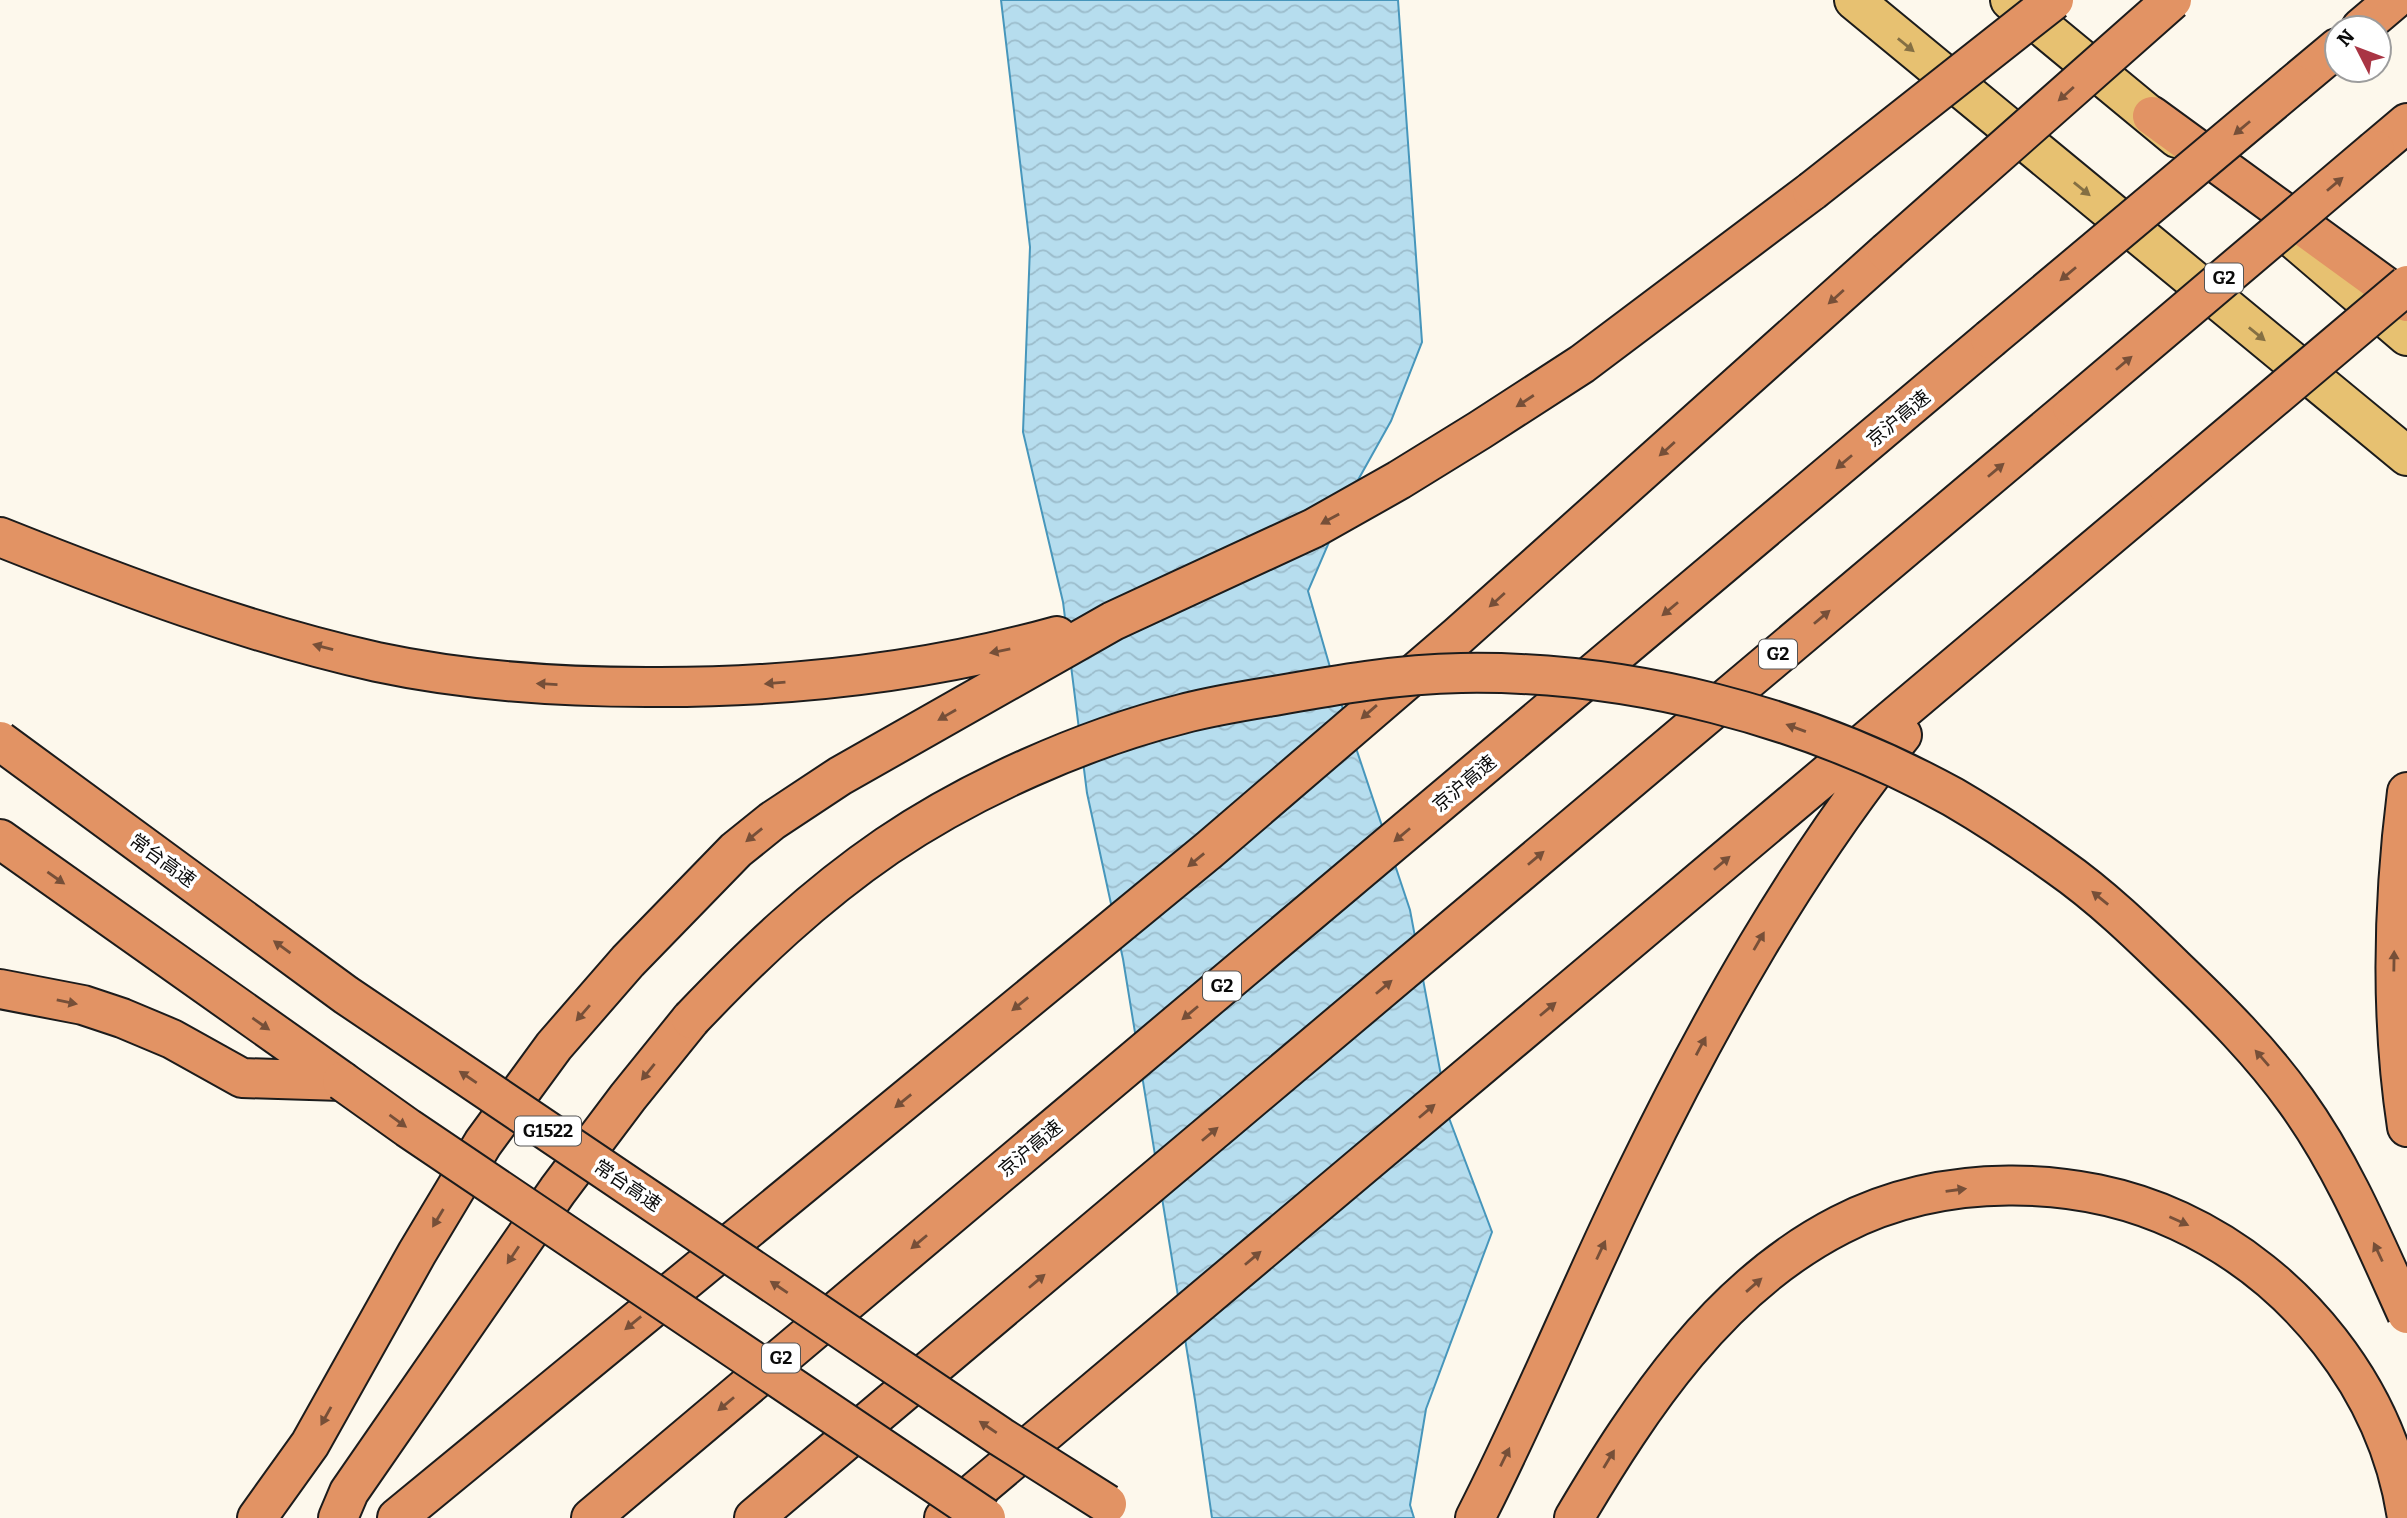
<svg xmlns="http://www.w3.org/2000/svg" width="2407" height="1518" font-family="Bitter,'Noto Sans SC',serif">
  <defs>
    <pattern id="water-waves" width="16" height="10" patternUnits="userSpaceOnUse" patternTransform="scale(1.75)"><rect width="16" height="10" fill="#b6ddee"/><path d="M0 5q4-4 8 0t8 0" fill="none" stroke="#9bbccb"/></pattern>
  </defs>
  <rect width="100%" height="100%" fill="#fdf8ec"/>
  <path fill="url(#water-waves)" stroke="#4796bb" stroke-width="2" d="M1001 0H1398L1422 342 1391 421 1348 498 1308 591 1336 688 1410 910 1449 1118 1492 1232 1426 1409 1410 1505 1414 1518H1212L1195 1400 1123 959 1087 793 1063 602 1023 432 1030 247Z"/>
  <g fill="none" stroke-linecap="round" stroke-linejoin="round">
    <defs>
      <path id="major" d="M1854 0 2407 456
        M2010 0 2177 138
        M2289 235 2407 336"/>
      <path id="highway" d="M2361 28 2394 0
        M2294 84 2337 48
        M2152 116 2407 302
        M2375 150 2407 123
        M0 537C123 586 247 633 377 662 466 681 557 687 647 687 785 688 924 673 1057 636
        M2407 792C2393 903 2390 1015 2407 1127
        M0 839 342 1081
        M0 989 83 1005 122 1018 172 1039 242 1078 342 1081
        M257 1518 310 1444 417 1253 483 1143 554 1046 628 961 736 850 772 821 840 776 1113 621 1314 528 1399 480 1480 430 1582 364 1812 191
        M338 1518 349 1492 558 1190 628 1097 691 1019
        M397 1518 1209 850 1458 636 1887 252
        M591 1518 1990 339
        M754 1518 2072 407
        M944 1518 2168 487
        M1475 1518C1533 1405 1580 1287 1636 1173 1711 1019 1795 869 1902 735
        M1574 1518C1641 1405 1719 1287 1840 1225 1940 1173 2077 1173 2179 1221 2296 1275 2388 1389 2407 1518"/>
    </defs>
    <use href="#major" stroke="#1c1c1c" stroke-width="42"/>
    <use href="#highway" stroke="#1c1c1c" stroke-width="42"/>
    <use href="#major" stroke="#e7c171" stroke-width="38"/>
    <use href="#highway" stroke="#e29364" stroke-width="38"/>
    <defs>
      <path id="highway-bridge" d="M1812 191 2054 0
        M1887 252 2172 0
        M1990 339 2294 84
        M2072 407 2375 150
        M2168 487 2407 285
        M0 741 346 995 1001 1437 1107 1504
        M691 1019C752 955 814 896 887 846 971 789 1083 739 1182 714 1212 706 1243 701 1274 696 1336 685 1398 674 1461 673 1629 670 1806 716 1953 797 1989 818 2025 842 2058 866 2101 896 2139 933 2176 969 2219 1010 2261 1052 2296 1101 2343 1166 2374 1241 2407 1314
        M342 1081 408 1128 986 1518"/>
    </defs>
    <use href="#highway-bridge" stroke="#1c1c1c" stroke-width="42" stroke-linecap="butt"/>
    <use href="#highway-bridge" stroke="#e29364" stroke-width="38"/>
  </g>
  <defs><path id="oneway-solid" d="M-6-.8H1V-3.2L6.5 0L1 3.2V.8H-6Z" transform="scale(1.75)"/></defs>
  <g fill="#846f43">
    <use href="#oneway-solid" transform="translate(1906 45) rotate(39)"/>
    <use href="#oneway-solid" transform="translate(2082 189) rotate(39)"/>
    <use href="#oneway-solid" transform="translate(2257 334) rotate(39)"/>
  </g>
  <g fill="#764f38">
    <use href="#oneway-solid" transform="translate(2066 94) rotate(138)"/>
    <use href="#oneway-solid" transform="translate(2242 128) rotate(140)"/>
    <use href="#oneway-solid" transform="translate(2335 184) rotate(-40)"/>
    <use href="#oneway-solid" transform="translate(2068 274) rotate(140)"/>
    <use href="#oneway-solid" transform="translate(1836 297) rotate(138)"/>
    <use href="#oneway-solid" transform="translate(2124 363) rotate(-40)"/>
    <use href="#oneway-solid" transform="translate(1525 401) rotate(147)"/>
    <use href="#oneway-solid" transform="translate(1667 449) rotate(138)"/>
    <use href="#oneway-solid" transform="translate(1844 462) rotate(140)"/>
    <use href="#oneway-solid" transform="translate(1996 470) rotate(-40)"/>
    <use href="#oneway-solid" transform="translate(1330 519) rotate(151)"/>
    <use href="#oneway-solid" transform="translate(1497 600) rotate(138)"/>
    <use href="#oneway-solid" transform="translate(1670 609) rotate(140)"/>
    <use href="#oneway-solid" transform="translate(1822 617) rotate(-40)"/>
    <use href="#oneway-solid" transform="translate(323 647) rotate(-165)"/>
    <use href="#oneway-solid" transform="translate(1000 651) rotate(169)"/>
    <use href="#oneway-solid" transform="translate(775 683) rotate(175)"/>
    <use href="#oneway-solid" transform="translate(547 684) rotate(-177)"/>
    <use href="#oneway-solid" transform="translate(1369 712) rotate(139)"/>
    <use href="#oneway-solid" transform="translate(947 715) rotate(150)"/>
    <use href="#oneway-solid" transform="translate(1796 728) rotate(-160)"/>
    <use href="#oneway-solid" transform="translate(754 835) rotate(141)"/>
    <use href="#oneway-solid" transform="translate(1402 835) rotate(140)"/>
    <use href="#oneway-solid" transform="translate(1536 858) rotate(-40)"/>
    <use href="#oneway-solid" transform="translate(1196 860) rotate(141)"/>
    <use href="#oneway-solid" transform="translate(1722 863) rotate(-40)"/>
    <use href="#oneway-solid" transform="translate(56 878) rotate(35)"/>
    <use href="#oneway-solid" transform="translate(2100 898) rotate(-141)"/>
    <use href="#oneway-solid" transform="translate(1759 941) rotate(-60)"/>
    <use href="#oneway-solid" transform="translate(282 947) rotate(-144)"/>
    <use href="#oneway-solid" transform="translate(2394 961) rotate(-89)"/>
    <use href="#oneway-solid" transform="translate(1384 987) rotate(-40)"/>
    <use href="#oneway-solid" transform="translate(67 1002) rotate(12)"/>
    <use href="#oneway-solid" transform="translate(1020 1004) rotate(141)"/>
    <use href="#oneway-solid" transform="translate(1548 1009) rotate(-40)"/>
    <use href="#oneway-solid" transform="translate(583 1013) rotate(131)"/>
    <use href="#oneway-solid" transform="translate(1190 1013) rotate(140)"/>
    <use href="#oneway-solid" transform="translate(261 1024) rotate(35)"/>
    <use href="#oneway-solid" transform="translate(1701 1046) rotate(-62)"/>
    <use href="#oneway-solid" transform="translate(2262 1058) rotate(-131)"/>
    <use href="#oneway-solid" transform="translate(648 1072) rotate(129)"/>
    <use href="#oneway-solid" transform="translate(468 1077) rotate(-146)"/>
    <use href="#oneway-solid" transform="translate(903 1101) rotate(141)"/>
    <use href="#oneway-solid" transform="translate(1427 1111) rotate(-40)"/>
    <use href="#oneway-solid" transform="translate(398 1121) rotate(36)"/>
    <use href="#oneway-solid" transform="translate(1210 1134) rotate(-40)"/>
    <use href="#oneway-solid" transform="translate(1956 1190) rotate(-8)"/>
    <use href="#oneway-solid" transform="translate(438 1218) rotate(121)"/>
    <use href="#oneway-solid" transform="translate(2179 1221) rotate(24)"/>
    <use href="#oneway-solid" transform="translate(919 1242) rotate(140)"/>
    <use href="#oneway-solid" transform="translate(1601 1250) rotate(-65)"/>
    <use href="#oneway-solid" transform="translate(2378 1252) rotate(-115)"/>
    <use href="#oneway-solid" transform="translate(513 1255) rotate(124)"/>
    <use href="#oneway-solid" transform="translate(1253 1258) rotate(-40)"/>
    <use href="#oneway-solid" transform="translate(1037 1281) rotate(-40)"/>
    <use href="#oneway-solid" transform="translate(1754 1285) rotate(-41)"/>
    <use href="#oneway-solid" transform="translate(779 1287) rotate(-146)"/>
    <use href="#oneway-solid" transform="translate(633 1323) rotate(141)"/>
    <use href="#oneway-solid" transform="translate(726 1404) rotate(140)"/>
    <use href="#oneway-solid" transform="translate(326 1416) rotate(119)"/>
    <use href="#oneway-solid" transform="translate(988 1427) rotate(-146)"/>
    <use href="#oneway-solid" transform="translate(1505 1457) rotate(-64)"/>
    <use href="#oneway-solid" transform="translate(1609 1459) rotate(-59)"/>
  </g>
  <g text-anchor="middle" stroke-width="7" stroke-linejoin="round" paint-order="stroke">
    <g fill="#fff" stroke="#545454" stroke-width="2">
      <rect x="2205" y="263.5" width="38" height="29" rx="5"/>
      <rect x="1759" y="639.5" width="38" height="29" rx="5"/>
      <rect x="1203" y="971.5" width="38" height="29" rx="5"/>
      <rect x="515" y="1116.5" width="66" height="29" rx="5"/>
      <rect x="762" y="1343.5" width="38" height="29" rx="5"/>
    </g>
    <g font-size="18" font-weight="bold" fill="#0b0b0b">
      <text x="2224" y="284">G2</text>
      <text x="1778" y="660">G2</text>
      <text x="1222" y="992">G2</text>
      <text x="548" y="1137">G1522</text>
      <text x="781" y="1364">G2</text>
    </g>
    <g font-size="19" fill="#0b0b0b" stroke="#fff">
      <text transform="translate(1898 418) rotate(-40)" y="7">京沪高速</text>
      <text transform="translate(1464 783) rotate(-40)" y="7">京沪高速</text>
      <text transform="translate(163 860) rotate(36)" y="7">常台高速</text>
      <text transform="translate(1030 1148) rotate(-40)" y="7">京沪高速</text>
      <text transform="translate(628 1185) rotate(34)" y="7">常台高速</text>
    </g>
  </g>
  <g transform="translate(2358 49) rotate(312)"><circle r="33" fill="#ffffff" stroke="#9d9d9d" stroke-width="2"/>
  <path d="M0-5L12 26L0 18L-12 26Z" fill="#a93544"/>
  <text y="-10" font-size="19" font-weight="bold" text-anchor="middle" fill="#0b0b0b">N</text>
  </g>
</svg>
